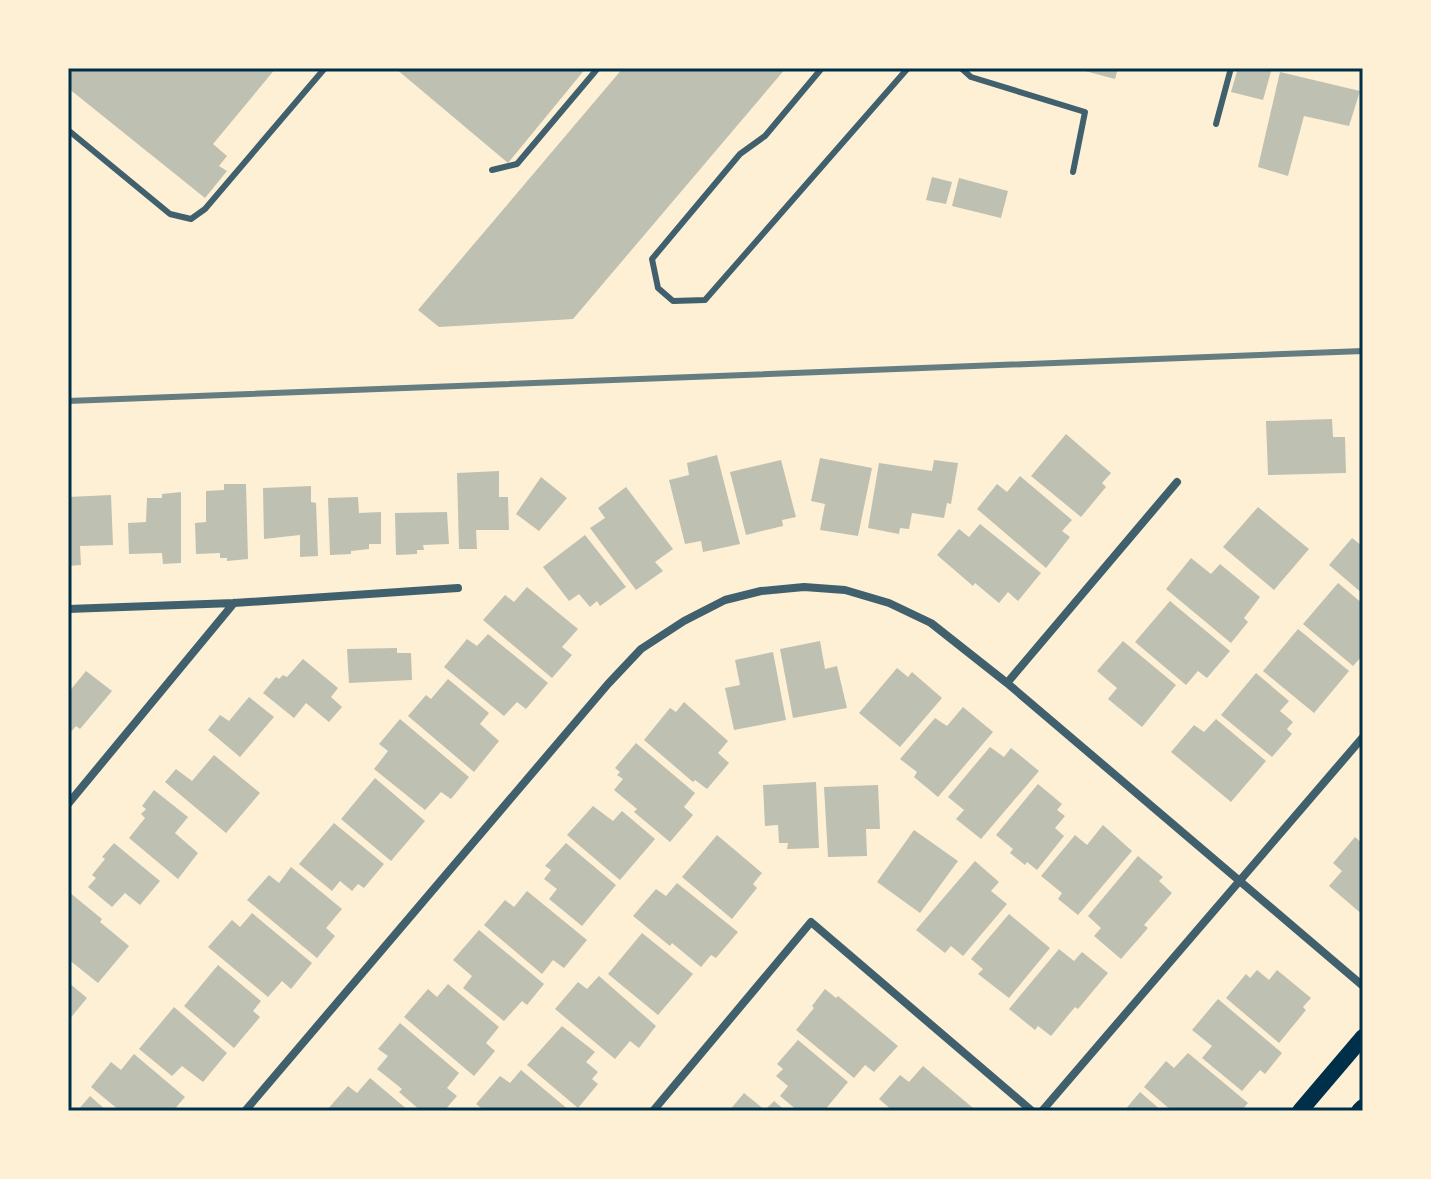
<svg xmlns="http://www.w3.org/2000/svg" width="1431" height="1179" font-family="'Playfair Display',serif">
  <rect width="100%" height="100%" fill="#fdf0d5"/>
  <path fill="#bec0b2" d="M68 68H276L213 144 227 156 219 166 227 171 205 198 68 88Z
    M395 68H586L508 163Z
    M623 68H786L573 319 439 327 418 310Z
    M1074 68H1118L1115 79Z
    M1238 68H1272L1263 100 1231 92Z
    M1280 72 1360 91 1349 126 1304 116 1288 176 1258 167Z
    M932 177 952 182 946 204 926 200Z
    M959 178 1008 191 1001 218 952 206Z
    M1332 419 1333 437H1345L1346 473 1268 475 1266 421Z
    M1066 434 1111 473 1102 483 1106 487 1081 517 1031 476Z
    M717 455 740 544 703 552 701 541 685 544 669 480 689 475 687 463Z
    M820 458 872 468 858 536 820 530 825 504 811 501Z
    M781 460 796 517 782 520 783 526 746 535 730 472Z
    M934 460 958 463 951 504 947 503 944 518 912 513 909 529 900 528 899 534 868 528 879 463 932 471Z
    M499 471V497H508L509 530H476L477 549H459L457 473Z
    M1020 476 1072 520 1062 531 1070 537 1046 568 977 509 997 484 1007 492Z
    M541 477 567 498 539 531 516 514Z
    M224 484H246L248 559 227 561V558H220V553L196 554 195 523 206 522V491L224 490Z
    M311 486V502L316 503 318 556 300 557V535L264 539 263 488Z
    M626 487 673 549 655 562 663 571 636 590 590 528 605 518 598 508Z
    M181 492V563L163 564 162 553 129 554 128 523 146 522 147 498H162V494Z
    M111 495 113 545 80 546 81 565 68 566V497Z
    M358 497 359 513 381 512V544H369V549L351 551V554L330 555 328 498Z
    M1258 507 1309 549 1274 590 1223 547Z
    M447 512 449 544 423 545 424 550H417V554L396 555 395 513Z
    M980 524 1041 573 1018 601 1008 592 999 603 975 583 973 586 937 555 959 529 969 537Z
    M585 535 626 587 600 606 597 601 590 607 579 594 569 601 543 567Z
    M1352 538 1361 545 1363 543V594L1329 565Z
    M1191 558 1211 574 1220 564 1260 597 1244 618 1248 622 1231 643 1166 589Z
    M1338 583 1363 604V655L1353 666 1303 624Z
    M527 587 578 629 562 647 572 655 552 678 483 620 505 595 514 602Z
    M1170 601 1230 651 1207 678 1198 671 1186 685 1135 642Z
    M1298 629 1349 671 1314 713 1263 671Z
    M488 634 548 683 526 709 517 702 504 716 444 667 467 639 477 646Z
    M820 641 825 669 837 666 847 708 793 718 780 649Z
    M1123 641 1176 685 1142 727 1108 699 1117 688 1097 671Z
    M397 648V653H411L412 680 349 683 347 649Z
    M773 652 786 720 734 730 725 688 740 685 735 660Z
    M303 659 338 688 331 697 342 707 329 722 306 703 294 718 263 693 276 677 279 679 283 675 287 677Z
    M897 668 908 677 912 672 942 698 900 747 859 713Z
    M86 671 112 691 80 729 76 726 68 735V693Z
    M1256 673 1289 701 1280 711 1293 722 1287 729 1292 734 1272 757 1221 715Z
    M448 679 489 713 480 724 499 741 474 772 408 716 426 695 431 699Z
    M249 697 274 717 240 757 208 730 220 715 229 721Z
    M684 702 728 741 718 753 729 763 707 789 695 780 693 782 644 740 670 708 676 712Z
    M963 707 993 732 938 797 914 777 917 772 900 759 935 718 947 726Z
    M400 719 469 777 451 799 441 792 425 810 374 769 388 751 379 744Z
    M1216 719 1266 761 1231 802 1171 752 1194 725 1204 732Z
    M636 743 695 793 684 807 693 815 670 842 634 812 637 809 614 790 623 779 617 775 620 772 615 768Z
    M990 747 1004 757 1011 748 1039 771 981 839 956 819 964 810 948 797Z
    M214 755 260 793 226 833 165 782 176 769 192 781Z
    M375 778 425 821 391 861 341 819Z
    M816 782 819 848 787 849 788 843H779L778 825 765 826 763 785Z
    M1038 784 1062 804 1057 810 1065 816 1055 828 1064 836 1037 870 1027 862 1025 865 1010 853 1013 849 996 835Z
    M878 785 880 829H866L867 856 828 857 824 787Z
    M154 790 188 817 175 833 198 853 178 879 129 838 145 818 141 814 146 809 142 806Z
    M593 806 613 821 622 811 655 839 620 880 567 835Z
    M334 823 384 864 364 888 358 884 352 891 340 881 332 891 299 864Z
    M1103 825 1132 851 1078 915 1058 899 1062 893 1041 876 1075 835 1087 845Z
    M914 830 958 861 920 913 877 882Z
    M717 835 762 873 753 884 757 888 732 919 682 877Z
    M1355 837 1363 844V915L1329 886 1342 871 1333 863Z
    M114 843 160 881 140 905 125 893 112 907 88 887 96 878 92 875 105 859 102 857Z
    M566 843 616 885 582 926 549 899 557 889 544 879 551 870 545 866Z
    M1138 856 1163 877 1159 881 1172 893 1144 925 1148 928 1121 959 1094 936 1101 928 1088 916Z
    M975 861 999 882 991 891 1007 904 963 956 951 946 945 953 916 930Z
    M291 867 342 909 326 928 335 936 317 958 247 900 269 875 279 883Z
    M677 883 738 932 716 958 711 955 701 967 672 943 670 946 633 916 656 889 666 896Z
    M527 891 587 940 564 968 553 960 542 974 484 925 505 900 514 907Z
    M69 892 102 919 100 922 129 946 98 983 68 959Z
    M252 913 312 963 291 989 282 981 268 997 208 947 232 920 240 927Z
    M1009 914 1050 948 1009 998 978 974 983 969 971 959Z
    M479 930 544 984 527 1005 522 1001 504 1021 463 988 472 976 453 960Z
    M642 933 693 974 658 1015 608 974Z
    M1059 949 1074 961 1082 952 1108 973 1078 1009 1075 1007 1051 1036 1038 1026 1035 1030 1009 1009Z
    M218 965 261 1001 253 1011 260 1017 234 1048 184 1006Z
    M1257 970 1269 980 1277 970 1311 998 1303 1007 1306 1010 1279 1043 1226 998 1246 974 1250 978Z
    M599 976 656 1026 639 1048 630 1041 615 1059 555 1009 578 982 587 989Z
    M68 982 87 998 68 1021Z
    M448 984 499 1027 486 1043 495 1051 474 1076 404 1017 428 989 437 997Z
    M825 989 836 998 838 996 898 1046 874 1072 865 1065 854 1078 796 1030 814 1008 812 1006Z
    M1218 999 1282 1053 1265 1074 1260 1070 1242 1091 1202 1058 1212 1046 1192 1030Z
    M174 1007 227 1053 203 1082 182 1066 172 1076 139 1049Z
    M400 1023 459 1073 447 1088 457 1096 444 1111H421L399 1092 402 1089 377 1069 388 1056 378 1049Z
    M562 1026 595 1052 586 1062 598 1072 592 1079 598 1084 578 1108 527 1065Z
    M798 1040 848 1082 824 1111H798L780 1096 788 1086 776 1076 783 1069 777 1064Z
    M1188 1053 1248 1103 1241 1111H1172L1144 1087 1166 1061 1174 1068Z
    M134 1054 185 1097 173 1111H120L91 1087 111 1062 121 1070Z
    M923 1066 973 1108 971 1111H893L879 1099 900 1075 909 1082Z
    M521 1070 570 1111H485L476 1104 500 1076 510 1083Z
    M370 1078 409 1111H326L348 1086 357 1093Z
    M1140 1092 1162 1111H1124Z
    M744 1093 765 1110 774 1101 786 1111H729Z
    M90 1096 107 1111H77Z"/>
  <g fill="none" stroke-linecap="round" stroke-linejoin="round">
    <path stroke="#3f606c" stroke-width="6" d="M822 68 765 136 740 154 652 259 658 288 673 301 705 300 908 68
      M961 68 971 77 1085 112 1073 172
      M1216 124 1231 68
      M68 130 170 214 191 219 205 209 325 68
      M492 170 517 164 598 68"/>
    <path stroke="#3f606c" stroke-width="8" d="M68 609 234 603 458 588
      M1007 683 1177 482
      M68 804 234 603
      M245 1111 608 684 641 649 684 621 725 600 761 591 804 587 845 590 889 603 931 623 1007 683 1363 986
      M653 1111 811 922 1032 1111
      M1042 1111 1363 737"/>
    <path stroke="#003049" stroke-width="16" d="M1300 1111 1363 1037
      M1359 1111 1363 1107"/>
    <path stroke="#657d81" stroke-width="6" d="M68 401 1363 351"/>
  </g>
  <rect width="1431" height="1179" fill="none" stroke="#fdf0d5" stroke-width="140"/>
  <rect x="70" y="70" width="1291" height="1039" fill="none" stroke="#003049" stroke-width="3"/>
</svg>
